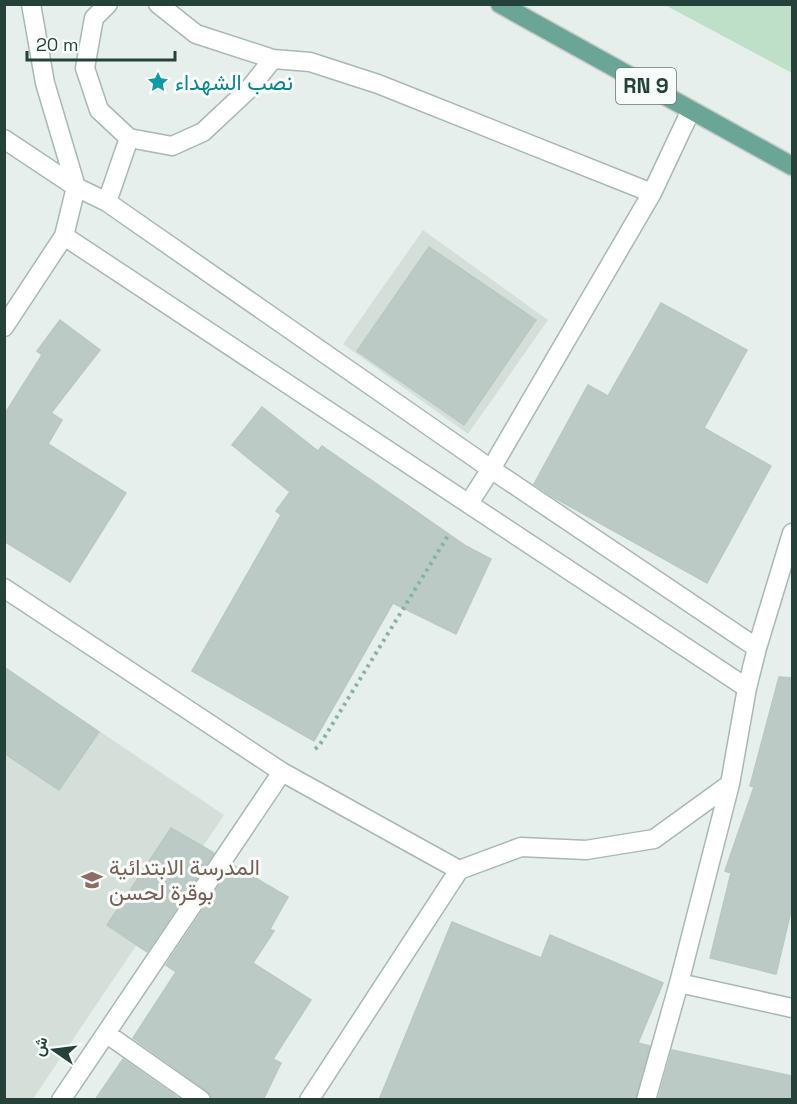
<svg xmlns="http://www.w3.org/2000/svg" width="797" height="1104" font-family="'Space Grotesk',Vazirmatn,sans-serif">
  <rect width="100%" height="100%" fill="#e6efeb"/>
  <path fill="#d4dfda" d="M423 230 548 320 468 434 343 344Z
    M4 667 224 815 33 1099H5Z"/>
  <path fill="#bfe0c8" d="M665 5H792V73Z"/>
  <path fill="#bbcac4" stroke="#b8c9c2" stroke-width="1.5" d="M429 247 536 320 464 425 357 351Z
    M661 303 747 350 704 428 771 466 707 583 553 497 534 484 588 385 608 396Z
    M60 320 100 350 51 413 62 420 48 444 126 493 70 582 4 541V415L42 355 37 351Z
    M262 407 318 451 322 446 466 546 491 559 456 634 393 603 314 741 192 671 281 515 276 511 290 492 232 445Z
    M4 667 99 732 59 790 4 753Z
    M779 677 792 678V907L776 974 710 958 731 873 725 871 754 787 750 786Z
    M171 828 214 853 147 952 107 925Z
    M233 865 288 897 270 929 274 931 253 963 311 1000 273 1059 281 1063 263 1100H212L211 1095 207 1091 133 1038 176 972 166 965Z
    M452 922 541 958 550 935 663 983 638 1043 650 1046 635 1100H379Z
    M672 1050 792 1076V1100H658Z
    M123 1059 181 1100H95Z"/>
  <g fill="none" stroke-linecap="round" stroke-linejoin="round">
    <defs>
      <path id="street" d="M31 4 45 83 76 187
        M158 4 196 34 273 59 310 62 378 84 652 193 691 110
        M129 138 172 146 203 132 249 89 273 59
        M4 139 76 187
        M107 202 491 469 757 648
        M64 236 747 688
        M4 327 64 236 76 187 107 202 129 138 99 110 85 68 94 18 108 4
        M469 503 491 469 652 193
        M4 588 282 772 459 870 521 847 586 850 654 839 730 784
        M679 983 792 1008
        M107 1034 201 1100
        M61 1100 282 772
        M309 1100 459 870
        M646 1100 679 983 730 784 747 688 757 648 792 533"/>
      <path id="primary" d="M500 4 792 166"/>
    </defs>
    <use href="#street" stroke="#a8b8b2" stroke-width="21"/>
    <use href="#primary" stroke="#c2cac8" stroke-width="21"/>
    <path stroke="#86b3a5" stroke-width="4" stroke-dasharray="3 4.5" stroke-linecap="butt" d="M315 749 319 746 449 534"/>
    <use href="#street" stroke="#fff" stroke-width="18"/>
    <use href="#primary" stroke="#6aa596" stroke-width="18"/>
  </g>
  <defs>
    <symbol id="sight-bare" viewBox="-9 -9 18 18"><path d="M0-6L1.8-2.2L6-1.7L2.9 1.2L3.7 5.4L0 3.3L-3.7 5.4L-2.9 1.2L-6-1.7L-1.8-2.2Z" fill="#0f9aa8" stroke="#f7fbf9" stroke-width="2.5" paint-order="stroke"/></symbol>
    <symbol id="school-bare" viewBox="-9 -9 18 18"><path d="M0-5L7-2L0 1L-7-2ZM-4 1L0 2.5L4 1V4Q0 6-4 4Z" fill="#8d6e63" stroke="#f7fbf9" stroke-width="2.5" paint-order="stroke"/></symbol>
  </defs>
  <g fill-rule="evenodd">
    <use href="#sight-bare" x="143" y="67" width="30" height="30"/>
    <use href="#school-bare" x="77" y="865" width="30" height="30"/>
  </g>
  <g text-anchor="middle" stroke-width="6" stroke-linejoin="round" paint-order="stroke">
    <rect fill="#f7fbf9" stroke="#637a73" stroke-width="1.5" x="616" y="68" width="60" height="36" rx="4.5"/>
    <g font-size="21" font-weight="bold" fill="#24423a">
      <text x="646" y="93">RN 9</text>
    </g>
    <g font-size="22" fill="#0d838f" stroke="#f7fbf9" text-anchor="start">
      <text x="175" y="90">نصب الشهداء</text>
    </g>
    <g font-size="22" fill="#785e54" stroke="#f7fbf9" text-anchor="start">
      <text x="109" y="875">المدرسة الابتدائية<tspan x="109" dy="25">بوقرة لحسن</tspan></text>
    </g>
  </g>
  <rect width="797" height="1104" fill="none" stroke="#24423a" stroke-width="12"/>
  <g transform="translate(54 1050) rotate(284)" stroke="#f7fbf9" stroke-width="4.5" paint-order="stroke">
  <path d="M0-4.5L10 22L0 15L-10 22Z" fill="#24423a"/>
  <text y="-9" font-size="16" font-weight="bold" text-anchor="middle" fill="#24423a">ش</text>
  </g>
  <path d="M27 51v9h148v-9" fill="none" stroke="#24423a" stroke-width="3"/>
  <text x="36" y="51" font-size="18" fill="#24423a" stroke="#f7fbf9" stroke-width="4.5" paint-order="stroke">20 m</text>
</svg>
